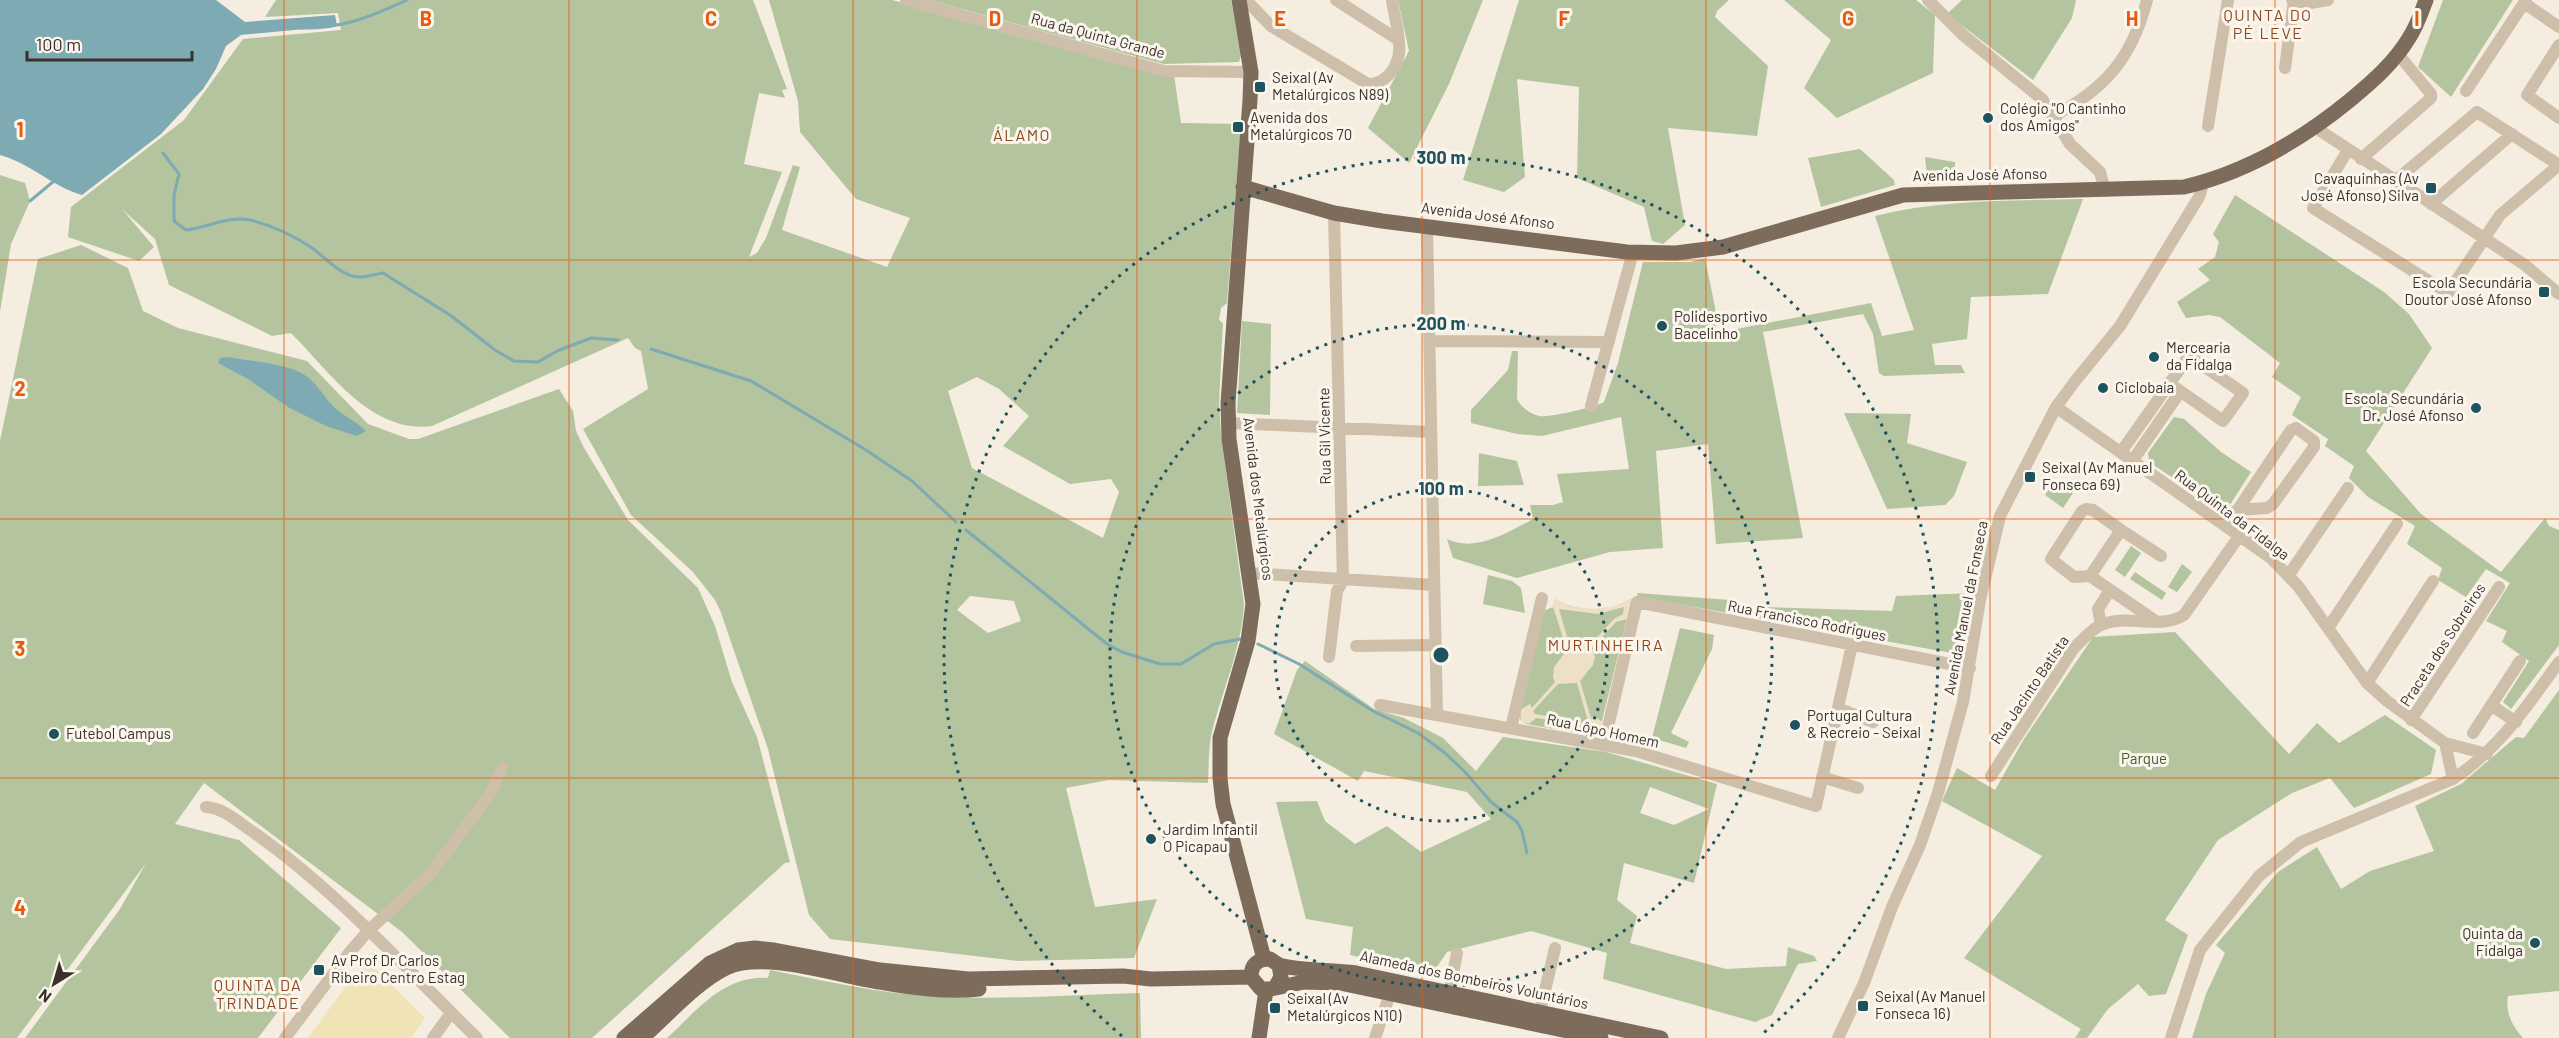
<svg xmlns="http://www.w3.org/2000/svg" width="2559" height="1038" font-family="Barlow,sans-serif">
  <rect width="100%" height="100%" fill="#f4ede0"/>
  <path fill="#b3c49e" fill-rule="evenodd" d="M276 0H753L787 89 782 90 785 98 759 93 744 164 782 172 749 257 757 253 766 238 793 165 800 167 782 230 887 267 910 218 856 199 800 132 798 101 769 0H892L1174 75 1181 123 1241 124 1227 303 1221 308 1219 320 1223 323 1219 403 1221 435 1244 605C1241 650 1223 688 1212 732 1208 748 1209 766 1208 783L1109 780 1066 788 1095 907 1157 899 1134 958 1018 961 830 939 809 915 768 749 720 610 715 600 693 572 631 515 583 429 648 389 641 351 635 348 628 338 432 426C371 434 329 371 291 333L272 336 169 285 155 239 122 209 154 247 139 261 68 237 71 207 184 120 243 39 341 30 338 13 265 17ZM977 377 999 389 1029 416 1003 446 1070 484 1111 479 1119 492 1103 538 972 468 948 391ZM970 596 1014 601 1021 621 988 633 957 610Z
    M929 0H1231L1241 55 1239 62 1164 64Z
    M1398 0H1483L1449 84 1409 163 1368 128 1409 51Z
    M1519 0H1729L1717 11 1715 17 1768 66 1757 136 1668 128 1685 225 1663 244 1652 241 1644 207 1577 178 1579 87 1517 79 1525 177 1504 192 1463 180Z
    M1784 0H1916L1935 15 1933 73 1837 118 1804 88 1831 40Z
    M1962 0H2076L2072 18 2033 80 1947 14Z
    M2443 0H2513L2451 97 2418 67Z
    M1860 149 1894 180 1895 185 1821 207 1808 158Z
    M1925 157 1955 162V181L1928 184Z
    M0 175 25 183 30 201 11 244 0 312Z
    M2235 195 2384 292 2409 314 2432 348 2366 451 2421 514 2501 572 2545 518 2549 526 2559 530V645L2511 709 2503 702 2529 661 2502 642 2507 631 2486 621 2510 583 2486 569 2466 597 2438 580 2442 568 2407 544 2415 526 2368 497 2349 478 2354 466 2325 446 2328 439 2292 415 2301 397 2272 377 2280 363 2220 317 2209 315 2186 318 2177 302 2210 280 2198 269 2215 257 2219 242 2213 234Z
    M2083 199 2048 294 1971 297 1967 339 1932 344 1935 365H1961L1965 373 1884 376 1879 373 1873 334 1863 314 1763 332 1803 538 1716 544 1708 444 1656 451 1663 548 1610 552 1517 578 1453 558 1447 539C1475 553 1509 532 1533 519L1530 505H1553L1563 502 1557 474 1629 469 1621 417 1542 436 1517 434 1471 423V410L1508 370 1512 351H1518L1517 399C1521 407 1530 414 1539 416 1549 418 1595 407 1604 402L1618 363 1643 262H1691L1705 258 1715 307 1716 333 1871 303 1882 336 1914 330 1875 216C1944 199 2013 201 2083 199Z
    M81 245 128 268 143 311 178 328 307 361 368 424 409 439H418L559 389 573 411 576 431 584 448 628 520 698 588 715 626 732 682 757 737 790 862 785 863 592 1038H510L402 932 204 783 175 824 239 840 341 928 258 1038H25L120 909 146 863 17 1038H0V441L38 259Z
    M1242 321 1271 324 1270 415 1237 413Z
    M1844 413 1911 414 1907 443 1967 462 1954 496 1945 505 1887 509Z
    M2174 417 2184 419 2221 452 2251 472 2228 508 2221 510 2149 462 2148 453Z
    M1479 453 1517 461 1524 485 1478 486Z
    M2055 480 2073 493 2063 508 2045 495Z
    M2131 546 2141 553 2125 577 2115 570Z
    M2182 564 2192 572 2177 592 2168 587Z
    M2135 572 2166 593 2162 600 2130 579Z
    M1488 575 1512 581 1521 588 1525 613 1483 604Z
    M1637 593 1730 600 1734 608 1762 610 1764 607 1892 611 1896 596 1974 593 1962 645 1952 653 1638 597Z
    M1632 598 1599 733 1592 736 1526 724 1520 719 1519 714 1543 611 1553 607 1555 599C1577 612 1610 614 1632 598Z
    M1680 628 1714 635 1712 649 1671 733 1689 742 1686 748 1652 738Z
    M2175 632 2289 754 2317 723 2339 743 2385 715 2436 750 2431 774 2354 808 2330 778 2292 793 2218 840 2165 920 2188 935 2166 994 2149 996 2138 984 2108 1009 2087 1038H2075L2081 1029 1964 958 2042 856 1942 801 1957 768 1995 790 2024 739 2093 637Z
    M1305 661 1374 709 1404 718 1443 738 1476 771 1503 737 1606 752 1717 784 1694 883 1624 863 1617 900 1637 916 1630 943 1726 969 1786 966 1788 947 1814 956 1817 961 1798 964 1772 1015 1755 1022 1603 979 1607 953 1531 931 1447 952 1434 971 1350 955 1353 927 1306 919 1276 802 1317 801 1325 821 1355 844 1387 826 1421 852 1491 819 1467 792 1364 771 1358 781 1274 734 1297 670ZM1650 787 1709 809 1674 825 1640 813Z
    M2559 690V991L2508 996C2505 1012 2512 1026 2523 1038H2192L2206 994 2225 953 2216 945 2278 872 2317 847 2341 889 2370 871 2434 851 2415 806 2461 784 2516 737 2524 738Z
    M770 970C815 979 860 989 905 994 983 1002 1062 995 1140 993L1141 1038H667C697 1011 723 975 768 978Z"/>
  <path fill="#f0e3b6" d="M366 959 425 1018 411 1038H308Z"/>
  <path fill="#ede0c6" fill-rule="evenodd" d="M1632 598 1627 619 1616 622 1592 648 1595 657 1593 665 1580 681 1591 718 1595 716 1602 722 1599 733 1592 736 1586 735 1582 725 1536 718 1529 724 1521 721 1520 710 1530 704 1532 708 1555 682 1553 677 1554 667 1567 650 1553 607 1555 599 1572 607 1596 609 1614 606ZM1624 607 1623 614 1614 619 1589 646 1583 644 1570 647 1559 609 1598 614ZM1577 683 1588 721 1585 723 1535 714 1533 711 1558 684Z"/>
  <path fill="#7daab3" d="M0 0H216L245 22 335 15 337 26 241 35 226 46 216 69 203 89 161 134 82 195C53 187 30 163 0 155Z
    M229 357C252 362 291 363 309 378 318 386 325 398 333 406 343 416 356 421 366 431L357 436 326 426 288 407 248 379 218 363 220 358Z"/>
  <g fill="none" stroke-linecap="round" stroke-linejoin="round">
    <path stroke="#7daab3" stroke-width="3" d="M300 28C341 29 371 17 407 0
      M163 153 179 174 174 195V221L186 230C206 228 230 215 250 220 270 225 292 235 309 246 325 256 340 277 360 277 367 277 376 274 383 273L450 315 495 350 514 361 538 362 557 351 591 338 618 340
      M30 201 54 181
      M651 349 751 381 866 450 912 481 956 522
      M966 530 1107 644 1122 652 1160 664H1181L1214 644 1241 639
      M1258 644 1299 664 1373 711 1418 733 1445 753 1465 772 1491 802 1517 822 1522 831 1527 853"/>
    <path stroke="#cdbfaa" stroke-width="12" d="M906 0 1164 71 1251 72
      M1246 0 1271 26 1368 84C1384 85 1397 69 1399 53 1401 37 1394 16 1392 0
      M1336 0 1397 39
      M1928 0 1963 35 2042 99 2070 144 2100 172 2105 191
      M2292 0 2310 3 2328 0
      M2524 3 2559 27
      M2559 45 2527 95 2559 118
      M2285 68 2294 0
      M2466 91 2526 0
      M2054 116C2106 88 2132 58 2147 0
      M2208 126 2228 0
      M2316 128 2525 265 2559 294
      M2348 150 2313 208 2448 293 2500 215 2559 165
      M2361 159 2431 98V94L2398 54
      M2395 181 2477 112 2559 165
      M2431 204 2512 134
      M1427 227 1437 715
      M1430 341 1609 342
      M1591 406 1633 252
      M2056 407 2271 558 2298 586 2367 683 2387 701 2445 743 2487 754
      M1228 423 1431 432
      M2121 452 2189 356 2243 393 2223 421 2170 384
      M2133 460 2180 392
      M2227 526 2291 430 2296 428 2314 441V447L2273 504 2267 508 2237 510
      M2121 530 2161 556
      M1250 573 1434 585
      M2090 576 2074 577 2051 559 2082 511 2086 509 2093 510 2121 530 2090 576 2157 622
      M2288 576 2348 488
      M2101 625 2098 609 2110 590
      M2328 628 2397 524
      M1356 646 1435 645
      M1329 657 1337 591 1343 581 1334 213
      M2367 683 2433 581
      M1380 705 1636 751 1816 806 1852 645
      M2491 705 2516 722
      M1838 708 1873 722
      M2411 720 2499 587
      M1511 728 1542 598
      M2473 733 2520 661
      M2445 743 2453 779
      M1604 744 1637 602 1970 668
      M1991 776 2074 648C2082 640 2090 631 2099 626 2126 612 2159 631 2184 615L2240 535
      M1822 777 1858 788
      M206 807C224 808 238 822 253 832 337 891 404 967 477 1038
      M1448 999 1457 953
      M1538 1020 1555 948
      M285 1038 349 953 369 930 431 873 490 794 502 768
      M433 1038 451 1013
      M1375 1038 1393 985
      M1838 1038 1864 983 1892 907 1920 845 1938 793 1963 702 1980 600 2000 516 2056 407 2076 380 2120 326 2199 197 2203 184
      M2171 1038 2200 950 2259 876 2301 842 2453 779C2499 749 2527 706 2559 662"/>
    <path stroke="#7d6b5b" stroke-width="15" d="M1239 0 1251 72 1250 100 1228 403 1229 439 1253 604 1248 641 1220 738V778L1223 804 1264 959
      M1243 187 1334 213 1382 221 1627 252 1676 253 1723 247 1903 195 2184 187C2247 172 2300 141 2349 101 2372 82 2394 63 2409 38 2417 26 2421 13 2426 0
      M1279 965C1304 972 1330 969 1356 973L1661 1038
      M1276 986 1281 977 1279 965 1270 959C1257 959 1251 965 1251 977L1261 989H1271L1304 982 1340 983 1601 1038
      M624 1038 710 963 738 950 755 948 774 950 880 970 968 979 1123 976 1151 979 1251 977
      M642 1038C667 1016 697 982 726 968 764 950 838 976 879 982 911 988 947 993 979 989
      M1259 1038 1266 990"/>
  </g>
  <path fill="none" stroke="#e8590c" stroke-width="1.5" stroke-opacity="0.55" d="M284 0V1038M569 0V1038M853 0V1038M1137 0V1038M1422 0V1038M1706 0V1038M1990 0V1038M2275 0V1038M0 260H2559M0 519H2559M0 778H2559"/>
  <g fill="none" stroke="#1d525f" stroke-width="3" stroke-dasharray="3 6">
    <circle cx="1441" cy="655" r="166"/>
    <circle cx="1441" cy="655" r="331"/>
    <path d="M1122 1036A497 497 0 1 1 1760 1036"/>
  </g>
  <g fill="#1d525f" stroke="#fbf6ed" stroke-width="2">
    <rect x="1254" y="81" width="12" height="12" rx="3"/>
    <circle cx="1988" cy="118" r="6"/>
    <rect x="1232" y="121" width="12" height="12" rx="3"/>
    <rect x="2425" y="182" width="12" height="12" rx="3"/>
    <rect x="2538" y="286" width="12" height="12" rx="3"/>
    <circle cx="1662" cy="326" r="6"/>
    <circle cx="2154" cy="357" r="6"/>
    <circle cx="2103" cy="388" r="6"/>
    <circle cx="2476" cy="408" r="6"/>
    <rect x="2024" y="471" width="12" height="12" rx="3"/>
    <circle cx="1795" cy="725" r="6"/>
    <circle cx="54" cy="734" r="6"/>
    <circle cx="1151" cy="839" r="6"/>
    <circle cx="2535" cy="943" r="6"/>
    <rect x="313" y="964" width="12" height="12" rx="3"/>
    <rect x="1857" y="1000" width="12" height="12" rx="3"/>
    <rect x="1269" y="1002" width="12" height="12" rx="3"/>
  </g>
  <g text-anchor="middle" stroke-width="6" stroke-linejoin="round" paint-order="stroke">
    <g font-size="15" fill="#3b312a" stroke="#fbf6ed">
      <text transform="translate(1098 36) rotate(15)" y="5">Rua da Quinta Grande</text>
      <text transform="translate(1980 175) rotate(-1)" y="5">Avenida José Afonso</text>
      <text transform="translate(1488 216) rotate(7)" y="5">Avenida José Afonso</text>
      <text transform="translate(1325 436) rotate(-91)" y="5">Rua Gil Vicente</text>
      <text transform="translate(1258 499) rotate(83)" y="5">Avenida dos Metalúrgicos</text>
      <text transform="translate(2232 515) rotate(37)" y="5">Rua Quinta da Fidalga</text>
      <text transform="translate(1966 608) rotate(-79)" y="5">Avenida Manuel da Fonseca</text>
      <text transform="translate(1807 621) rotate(11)" y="5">Rua Francisco Rodrigues</text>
      <text transform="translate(2443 645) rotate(-57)" y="5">Praceta dos Sobreiros</text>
      <text transform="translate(2030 690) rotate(-56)" y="5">Rua Jacinto Batista</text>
      <text transform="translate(1603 731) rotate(12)" y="5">Rua Lôpo Homem</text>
      <text transform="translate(1474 980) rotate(12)" y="5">Alameda dos Bombeiros Voluntários</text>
    </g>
    <g font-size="15" fill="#3b312a" stroke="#fbf6ed" text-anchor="start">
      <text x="1272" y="83">Seixal (Av<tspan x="1272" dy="17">Metalúrgicos N89)</tspan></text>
      <text x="2000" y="114">Colégio "O Cantinho<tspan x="2000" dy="17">dos Amigos"</tspan></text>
      <text x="1250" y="123">Avenida dos<tspan x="1250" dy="17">Metalúrgicos 70</tspan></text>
      <text x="2419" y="184" text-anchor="end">Cavaquinhas (Av<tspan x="2419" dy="17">José Afonso) Silva</tspan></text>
      <text x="2532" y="288" text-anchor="end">Escola Secundária<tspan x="2532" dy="17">Doutor José Afonso</tspan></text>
      <text x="1674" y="322">Polidesportivo<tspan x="1674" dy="17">Bacelinho</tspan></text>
      <text x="2166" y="353">Mercearia<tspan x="2166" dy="17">da Fidalga</tspan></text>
      <text x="2115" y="393">Ciclobaía</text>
      <text x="2464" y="404" text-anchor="end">Escola Secundária<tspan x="2464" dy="17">Dr. José Afonso</tspan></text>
      <text x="2042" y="473">Seixal (Av Manuel<tspan x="2042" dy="17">Fonseca 69)</tspan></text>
      <text x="1807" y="721">Portugal Cultura<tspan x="1807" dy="17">&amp; Recreio - Seixal</tspan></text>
      <text x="66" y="739">Futebol Campus</text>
      <text x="1163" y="835">Jardim Infantil<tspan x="1163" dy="17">O Picapau</tspan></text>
      <text x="2523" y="939" text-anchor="end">Quinta da<tspan x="2523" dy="17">Fidalga</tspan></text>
      <text x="331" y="966">Av Prof Dr Carlos<tspan x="331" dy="17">Ribeiro Centro Estag</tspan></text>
      <text x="1875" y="1002">Seixal (Av Manuel<tspan x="1875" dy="17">Fonseca 16)</tspan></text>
      <text x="1287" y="1004">Seixal (Av<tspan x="1287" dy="17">Metalúrgicos N10)</tspan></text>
    </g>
    <g font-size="15" fill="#445a2d" stroke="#fbf6ed">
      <text x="2144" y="764">Parque</text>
    </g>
    <g font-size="16" letter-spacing="1.5" fill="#8e471f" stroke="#fbf6ed">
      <text x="2268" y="21">QUINTA DO<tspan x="2268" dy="18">PÉ LEVE</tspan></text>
      <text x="1022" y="141">ÁLAMO</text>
      <text x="1606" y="651">MURTINHEIRA</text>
      <text x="258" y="991">QUINTA DA<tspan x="258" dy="18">TRINDADE</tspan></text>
    </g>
  </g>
  <g font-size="20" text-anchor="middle" font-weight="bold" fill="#e8590c" stroke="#fbf6ed" stroke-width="6" stroke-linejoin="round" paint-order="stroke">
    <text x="426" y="26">B</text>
    <text x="711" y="26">C</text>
    <text x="995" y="26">D</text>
    <text x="1280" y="26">E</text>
    <text x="1564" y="26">F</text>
    <text x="1848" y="26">G</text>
    <text x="2132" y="26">H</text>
    <text x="2417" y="26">I</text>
    <text x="20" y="137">1</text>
    <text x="20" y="396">2</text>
    <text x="20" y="656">3</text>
    <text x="20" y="915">4</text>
  </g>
  <circle cx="1441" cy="655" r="9" fill="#1d525f" stroke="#fbf6ed" stroke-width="3"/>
  <g font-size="18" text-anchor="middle" font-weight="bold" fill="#1d525f" stroke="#fbf6ed" stroke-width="6" stroke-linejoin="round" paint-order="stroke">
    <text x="1441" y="164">300 m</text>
    <text x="1441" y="330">200 m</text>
    <text x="1441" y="495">100 m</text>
  </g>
  <g transform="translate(54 984) rotate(217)" stroke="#fbf6ed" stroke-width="4.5" paint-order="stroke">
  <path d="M0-4.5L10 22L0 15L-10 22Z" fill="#3b312a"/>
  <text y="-9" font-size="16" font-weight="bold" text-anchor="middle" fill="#3b312a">N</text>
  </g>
  <path d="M27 51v9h165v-9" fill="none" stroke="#3b312a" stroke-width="3"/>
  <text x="36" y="51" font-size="18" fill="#3b312a" stroke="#fbf6ed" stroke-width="4.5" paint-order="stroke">100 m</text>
</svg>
